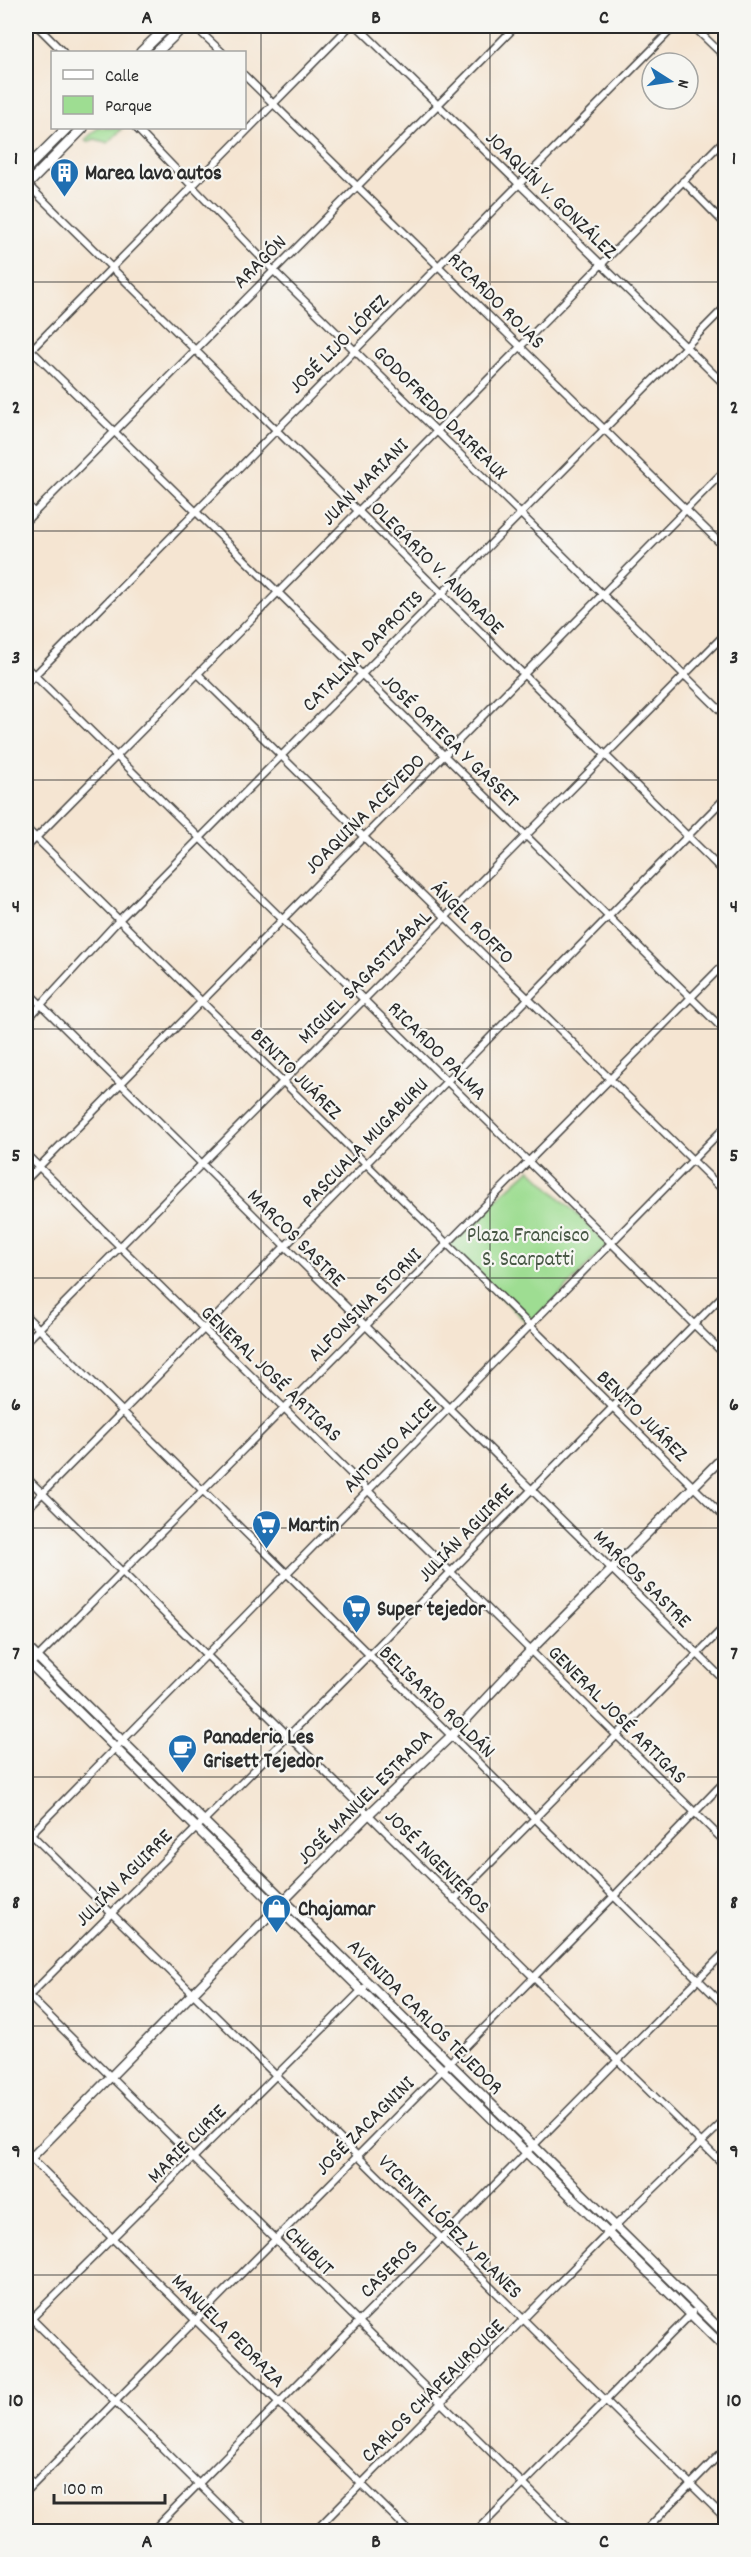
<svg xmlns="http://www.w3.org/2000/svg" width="751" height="2557" font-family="Dekko,sans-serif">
  <rect width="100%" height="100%" fill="#f6f6f2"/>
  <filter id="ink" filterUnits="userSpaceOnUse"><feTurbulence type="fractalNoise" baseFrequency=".0167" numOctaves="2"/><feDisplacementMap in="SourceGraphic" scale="12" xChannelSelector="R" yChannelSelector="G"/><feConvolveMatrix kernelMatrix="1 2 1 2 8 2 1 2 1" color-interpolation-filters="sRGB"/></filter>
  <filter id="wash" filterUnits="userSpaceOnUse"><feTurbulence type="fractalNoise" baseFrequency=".008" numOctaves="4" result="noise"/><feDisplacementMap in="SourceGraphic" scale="24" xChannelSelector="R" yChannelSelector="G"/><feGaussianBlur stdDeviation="1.35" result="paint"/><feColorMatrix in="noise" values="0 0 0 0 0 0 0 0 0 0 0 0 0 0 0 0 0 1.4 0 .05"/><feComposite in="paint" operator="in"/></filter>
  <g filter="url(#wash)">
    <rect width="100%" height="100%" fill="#f5e5d2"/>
    <path fill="#9edd92" stroke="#64845e" stroke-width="1.5" d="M98 128H120L122 129 108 143 95 139 87 142 85 140Z
      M530 1169 608 1244 530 1326 447 1244Z"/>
  </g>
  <g filter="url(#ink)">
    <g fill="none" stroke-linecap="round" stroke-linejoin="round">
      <defs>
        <path id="street" d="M37 26 63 52
          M194 26 222 52
          M357 26 726 386
          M693 26 726 58
          M244 75 726 549
          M136 128 273 270 726 716
          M683 181 726 225
          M26 183 726 874
          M26 345 726 1032
          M31 350 350 26
          M26 504 34 512
          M26 521 516 26
          M26 667 726 1356
          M198 674 726 1193
          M26 684 675 26
          M26 828 726 1519
          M26 848 726 138
          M26 990 726 1682
          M26 1021 119 920 726 306
          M26 1154 726 1843
          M26 1180 726 469
          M26 1316 726 2007
          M26 1342 726 633
          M26 1477 726 2167
          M26 1510 726 797
          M26 1669 726 962
          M26 1829 726 2519
          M26 1839 726 1126
          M454 1900 726 1625
          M26 1993 572 2532
          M26 1999 368 1656 726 1292
          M26 2153 410 2532
          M26 2313 247 2532
          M26 2324 364 1988
          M717 2327 726 2319
          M26 2477 33 2484
          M26 2492 614 1896 726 1780
          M151 2532 726 1951
          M314 2532 615 2226 726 2119
          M476 2532 693 2312
          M644 2532 726 2448"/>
        <path id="secondary" d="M26 1646 726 2335
          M26 1660 726 2349
          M26 2163 368 1815 451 1736 530 1651 726 1454
          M26 2526 33 2532"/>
        <path id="primary" d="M141 52 168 26
          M157 52 184 26
          M26 169 67 128
          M26 186 83 128"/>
      </defs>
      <use href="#street" stroke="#494744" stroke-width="9"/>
      <use href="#secondary" stroke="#494744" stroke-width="11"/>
      <use href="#primary" stroke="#494744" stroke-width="12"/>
      <use href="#street" stroke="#fff" stroke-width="6"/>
      <use href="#secondary" stroke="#fff" stroke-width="8"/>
      <use href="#primary" stroke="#fff" stroke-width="9"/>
    </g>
  </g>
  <path fill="none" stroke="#2b2b2b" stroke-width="1.5" stroke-opacity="0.55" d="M261 26V2532M490 26V2532M26 282H726M26 531H726M26 780H726M26 1029H726M26 1278H726M26 1528H726M26 1777H726M26 2026H726M26 2275H726"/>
  <defs>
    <symbol id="building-pin" viewBox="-11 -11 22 30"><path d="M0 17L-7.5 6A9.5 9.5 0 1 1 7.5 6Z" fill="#1f6fb2" stroke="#f6f6f2"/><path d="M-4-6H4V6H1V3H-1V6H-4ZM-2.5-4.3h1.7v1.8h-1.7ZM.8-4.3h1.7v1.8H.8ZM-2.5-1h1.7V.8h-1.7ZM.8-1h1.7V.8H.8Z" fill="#fff"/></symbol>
    <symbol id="supermarket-pin" viewBox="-11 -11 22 30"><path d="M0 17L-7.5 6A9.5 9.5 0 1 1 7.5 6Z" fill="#1f6fb2" stroke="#f6f6f2"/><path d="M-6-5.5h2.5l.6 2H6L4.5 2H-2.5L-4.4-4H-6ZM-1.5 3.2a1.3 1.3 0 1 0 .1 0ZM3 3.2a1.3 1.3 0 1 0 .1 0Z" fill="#fff"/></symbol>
    <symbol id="cafe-pin" viewBox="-11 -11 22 30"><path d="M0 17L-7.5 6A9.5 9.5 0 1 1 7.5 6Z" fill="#1f6fb2" stroke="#f6f6f2"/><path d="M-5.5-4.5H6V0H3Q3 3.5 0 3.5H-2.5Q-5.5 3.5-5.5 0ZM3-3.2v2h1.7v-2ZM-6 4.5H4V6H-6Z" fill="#fff"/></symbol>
    <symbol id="shop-pin" viewBox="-11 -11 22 30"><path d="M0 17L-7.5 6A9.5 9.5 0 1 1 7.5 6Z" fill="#1f6fb2" stroke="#f6f6f2"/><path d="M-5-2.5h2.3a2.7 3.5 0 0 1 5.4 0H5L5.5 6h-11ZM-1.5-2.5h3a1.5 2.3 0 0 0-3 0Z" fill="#fff"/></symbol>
  </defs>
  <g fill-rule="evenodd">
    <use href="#building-pin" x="48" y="156" width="33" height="45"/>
    <use href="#supermarket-pin" x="250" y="1508" width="33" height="45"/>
    <use href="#supermarket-pin" x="340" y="1592" width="33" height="45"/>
    <use href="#cafe-pin" x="166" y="1732" width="33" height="45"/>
    <use href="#shop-pin" x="260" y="1892" width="33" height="45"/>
  </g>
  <g text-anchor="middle" stroke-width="4.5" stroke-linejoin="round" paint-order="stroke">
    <g font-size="21" font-weight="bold" fill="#2b2b2b" stroke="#f6f6f2" text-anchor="start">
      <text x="85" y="179">Marea lava autos</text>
      <text x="288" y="1531">Martin</text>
      <text x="377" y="1615">Super tejedor</text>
      <text x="203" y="1743">Panaderia Les<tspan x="203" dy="24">Grisett Tejedor</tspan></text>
      <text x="298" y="1915">Chajamar</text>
    </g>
    <g font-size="21" fill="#2b2b2b" stroke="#f6f6f2">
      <text transform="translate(552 194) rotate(44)" y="7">JOAQUÍN V. GONZÁLEZ</text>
      <text transform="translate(259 261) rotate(-45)" y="7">ARAGÓN</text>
      <text transform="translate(497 300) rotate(45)" y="7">RICARDO ROJAS</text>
      <text transform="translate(338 343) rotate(-45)" y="7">JOSÉ LIJO LÓPEZ</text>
      <text transform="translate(441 412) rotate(45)" y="7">GODOFREDO DAIREAUX</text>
      <text transform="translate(364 481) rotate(-45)" y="7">JUAN MARIANI</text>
      <text transform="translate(438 567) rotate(45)" y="7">OLEGARIO V. ANDRADE</text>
      <text transform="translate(362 650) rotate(-45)" y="7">CATALINA DAPROTIS</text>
      <text transform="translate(451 740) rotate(44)" y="7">JOSÉ ORTEGA Y GASSET</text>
      <text transform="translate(364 813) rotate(-45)" y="7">JOAQUINA ACEVEDO</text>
      <text transform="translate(473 922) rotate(45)" y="7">ÁNGEL ROFFO</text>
      <text transform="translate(364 976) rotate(-45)" y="7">MIGUEL SAGASTIZÁBAL</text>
      <text transform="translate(438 1050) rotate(45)" y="7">RICARDO PALMA</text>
      <text transform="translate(297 1073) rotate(45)" y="7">BENITO JUÁREZ</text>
      <text transform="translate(364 1142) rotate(-46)" y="7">PASCUALA MUGABURU</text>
      <text transform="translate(297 1237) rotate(45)" y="7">MARCOS SASTRE</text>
      <text transform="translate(364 1304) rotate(-45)" y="7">ALFONSINA STORNI</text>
      <text transform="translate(272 1373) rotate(44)" y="7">GENERAL JOSÉ ARTIGAS</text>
      <text transform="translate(643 1415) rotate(45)" y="7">BENITO JUÁREZ</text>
      <text transform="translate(389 1445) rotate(-45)" y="7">ANTONIO ALICE</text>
      <text transform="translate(465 1532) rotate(-46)" y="7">JULIÁN AGUIRRE</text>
      <text transform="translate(643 1578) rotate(45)" y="7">MARCOS SASTRE</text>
      <text transform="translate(438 1701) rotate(44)" y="7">BELISARIO ROLDÁN</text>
      <text transform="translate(618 1714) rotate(45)" y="7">GENERAL JOSÉ ARTIGAS</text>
      <text transform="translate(364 1796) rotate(-45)" y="7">JOSÉ MANUEL ESTRADA</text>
      <text transform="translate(438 1861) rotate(45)" y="7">JOSÉ INGENIEROS</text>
      <text transform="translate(123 1877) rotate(-45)" y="7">JULIÁN AGUIRRE</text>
      <text transform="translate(426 2016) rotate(45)" y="7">AVENIDA CARLOS TEJEDOR</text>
      <text transform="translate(364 2125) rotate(-45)" y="7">JOSÉ ZACAGNINI</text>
      <text transform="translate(186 2143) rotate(-45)" y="7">MARIE CURIE</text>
      <text transform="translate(451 2226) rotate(45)" y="7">VICENTE LÓPEZ Y PLANES</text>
      <text transform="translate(310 2250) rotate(45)" y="7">CHUBUT</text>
      <text transform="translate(388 2268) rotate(-45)" y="7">CASEROS</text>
      <text transform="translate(229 2330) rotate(45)" y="7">MANUELA PEDRAZA</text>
      <text transform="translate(432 2390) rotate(-45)" y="7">CARLOS CHAPEAUROUGE</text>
    </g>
    <g font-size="21" fill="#485845" stroke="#f6f6f2">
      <text x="528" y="1241">Plaza Francisco<tspan x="528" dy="24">S. Scarpatti</tspan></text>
    </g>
  </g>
  <rect width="751" height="2557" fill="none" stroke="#f6f6f2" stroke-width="66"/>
  <rect x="51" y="51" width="195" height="78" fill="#f6f6f2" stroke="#a5a5a2" stroke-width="1.5"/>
  <rect x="63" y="70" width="30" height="9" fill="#ffffff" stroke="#a5a5a2" stroke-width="1.5"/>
  <text x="105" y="81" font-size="18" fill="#2b2b2b">Calle</text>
  <rect x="63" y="96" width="30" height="18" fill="#9edd92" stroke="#a5a5a2" stroke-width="1.5"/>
  <text x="105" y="111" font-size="18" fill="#2b2b2b">Parque</text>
  <g transform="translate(670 81) rotate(102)"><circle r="28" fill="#f6f6f2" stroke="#a5a5a2" stroke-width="1.5"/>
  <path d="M0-4.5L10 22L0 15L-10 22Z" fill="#1f6fb2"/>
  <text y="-9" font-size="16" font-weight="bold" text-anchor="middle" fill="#2b2b2b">N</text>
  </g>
  <path d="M54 2494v9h111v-9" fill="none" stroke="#2b2b2b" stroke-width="3"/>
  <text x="63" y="2494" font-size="18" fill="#2b2b2b" stroke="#f6f6f2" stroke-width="4.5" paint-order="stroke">100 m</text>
  <rect x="33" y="33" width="685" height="2491" fill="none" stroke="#2b2b2b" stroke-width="2"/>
  <g font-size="20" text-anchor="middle" font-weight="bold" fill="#2b2b2b">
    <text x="147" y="23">A</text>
    <text x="376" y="23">B</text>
    <text x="604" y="23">C</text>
    <text x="16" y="164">1</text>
    <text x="734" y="164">1</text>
    <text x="16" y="413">2</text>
    <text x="734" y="413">2</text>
    <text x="16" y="663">3</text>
    <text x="734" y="663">3</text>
    <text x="16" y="912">4</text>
    <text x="734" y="912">4</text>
    <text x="16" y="1161">5</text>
    <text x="734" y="1161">5</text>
    <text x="16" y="1410">6</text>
    <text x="734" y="1410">6</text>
    <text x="16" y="1659">7</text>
    <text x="734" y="1659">7</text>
    <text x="16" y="1908">8</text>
    <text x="734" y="1908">8</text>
    <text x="16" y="2157">9</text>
    <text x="734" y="2157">9</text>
    <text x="16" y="2406">10</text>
    <text x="734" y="2406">10</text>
    <text x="147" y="2547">A</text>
    <text x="376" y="2547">B</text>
    <text x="604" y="2547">C</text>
  </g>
</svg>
